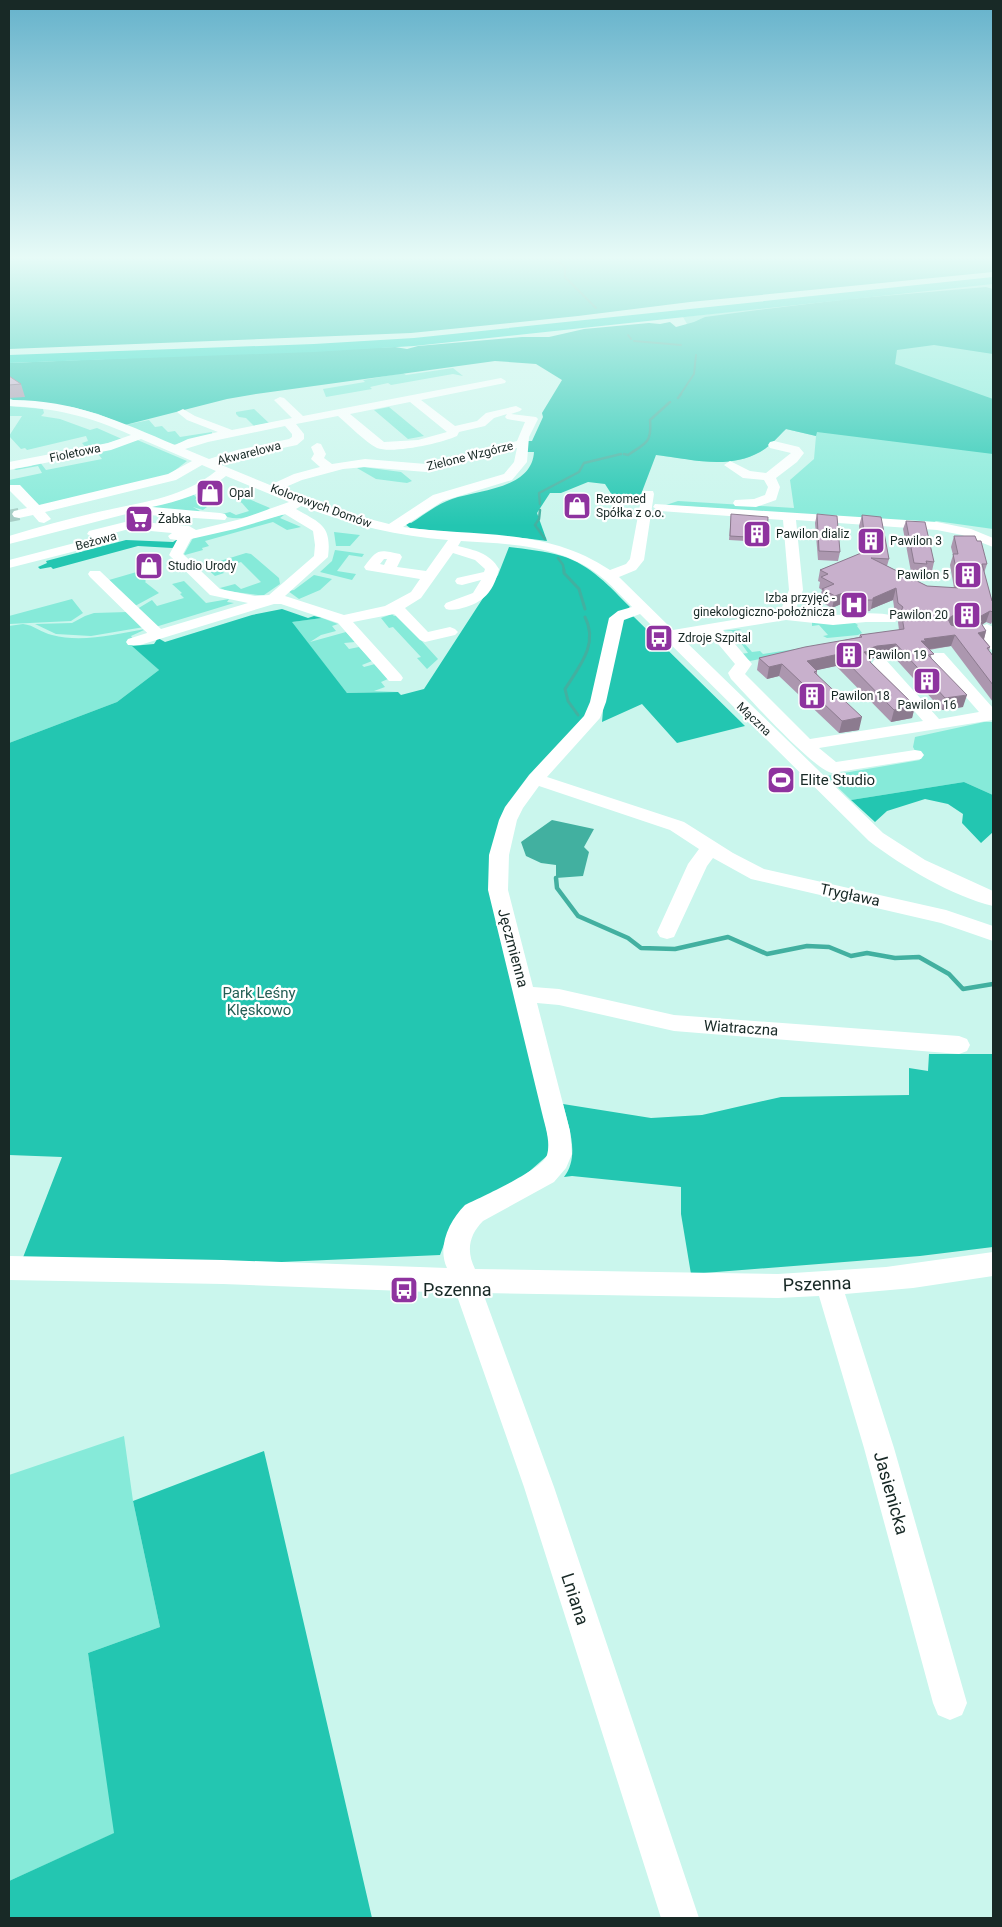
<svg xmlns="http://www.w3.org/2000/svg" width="1002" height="1927" font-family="Roboto,sans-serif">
  <rect width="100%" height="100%" fill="#caf6ed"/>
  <path fill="#86ead9" d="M993 282V529L936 521 933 523 666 505 678 501 794 508 790 480 814 459 816 436 786 429C778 437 769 447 760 452 730 469 696 460 664 456L676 424 691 331 683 317Z
    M453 368 463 376 453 374 391 385 388 383 370 387 372 389 326 397 323 389 365 382 363 380 403 373 406 375Z
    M9 406 43 409 44 413 41 416 60 419 90 430 97 428 122 439 87 449 82 443 88 441 86 436 27 450 25 448 21 449 9 436 22 416H9Z
    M389 407 424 436 408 439 374 410Z
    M254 409 269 423 254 426 246 418 239 417 236 414V412Z
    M149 420 155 427 162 426 168 432 175 431 180 437 212 432V434L173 445 125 425Z
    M135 439 187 461 169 475 41 507 19 486 9 488V480L42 473 38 466 16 470 12 468 17 466 19 468 31 466 39 461 46 470 102 459 95 450Z
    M363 467 401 472 412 481 407 483 376 479 357 468Z
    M193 494 197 498 195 500 199 499 207 507 203 510 193 507 200 511 195 513 143 507Z
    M235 494H242V496L270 508C261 516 232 523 222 514L230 512 236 515 249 511 242 503 228 495Z
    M281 515H284L280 518 301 527 287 530 273 522 205 541 209 546 202 548 203 550 185 555 184 554 193 538Z
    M334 532 360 535 359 536 350 546H336Z
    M335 550 364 554 362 557 349 555 337 571 356 574 352 580 320 572 332 561Z
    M246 553 251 554 279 578 280 584 264 595H258L227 591 220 588 235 584 241 589 261 582 241 562 220 569 224 573 215 576 204 566Z
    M140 571 144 576 142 577 146 581 145 582 159 593 135 606 109 580Z
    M314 575 332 579 320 590 299 599 288 591 294 590Z
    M184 581 206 603 229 599 227 602 234 603 152 628 137 609 152 600 157 606 184 598 180 594 182 593 172 584Z
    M72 599 83 613 71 621 9 624V616Z
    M128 612 144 627 91 636 56 634 35 624 72 623 85 616 94 613Z
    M392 614 394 616 398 615 438 659 427 669 417 658 421 657 393 627 389 628 381 618Z
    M322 618 338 624 332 626 336 631 321 635 310 642 346 632 355 642 344 643 349 649 359 647 372 661 362 665 364 667 375 664 388 679 381 682 385 687 374 691 398 692 347 693 291 622Z
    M812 622 855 623 858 625 857 626 862 633 858 635 827 638 823 636 828 635 819 625 812 626Z
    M23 624C34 625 42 633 52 635 82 643 116 634 145 629L149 635 144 630 131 636 133 639 129 642 159 670 117 702 9 743V626Z
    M742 629 735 631 739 637 747 635 752 641 744 643 752 652 760 651 763 654 802 648 771 657 750 661 740 654 748 653 741 643 733 644 728 638 736 637 732 631H723Z
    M984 722H993V795L964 782 851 800 826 776 920 760 913 747 915 737Z
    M124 1436 133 1501 160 1627 88 1653 115 1833 9 1881V1475Z"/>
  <path fill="#23c6b1" d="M9 256H993V272L690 302 578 316 411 333 9 349Z
    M986 287 993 289V354L934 345 897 350 895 364 993 399V454L817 432 816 436 786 429C778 437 769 447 760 452 728 470 690 459 656 455L640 497 612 495 605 484 588 482 561 493H550L537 513 547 541C502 535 456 534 410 528L405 524 406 521 411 523C424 515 437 504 452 499 478 490 532 489 534 452H527L526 441H532L543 417 542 413 562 380 536 364 495 361 256 394 227 399 125 425 98 414 72 407 13 400 9 398V363L395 347 407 349 418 346 522 337H549L584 329 649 323 660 324 670 322 676 327 694 322 705 317 750 311 849 299Z
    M178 539 175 547 172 548 138 546 53 569 51 567 40 569 38 567 47 563 46 561 126 540 173 542Z
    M509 547C526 549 545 551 562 556 591 565 610 587 630 607L625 611 593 706 527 783 490 857 549 1141 548 1155 523 1177 450 1229 440 1255 259 1263 22 1260 62 1157 9 1155V743L117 702 159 670 132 646 154 644 158 638 165 642 252 615 282 609 308 618 314 616 322 618 292 622 347 693 398 692 401 695 424 689 498 575Z
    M633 616 745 726 677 743 642 704 602 722 606 677 621 618Z
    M964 782 993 795V832L981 843 962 823 963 814 948 804 925 799 887 811 875 822 851 800Z
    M929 1054H993V1247L920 1256 691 1274 681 1214V1187L572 1176 564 1177C580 1156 569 1128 563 1104L651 1118 702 1115 781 1097 909 1095V1068L928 1071Z
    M264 1451 372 1918H9V1881L114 1833 88 1653 160 1627 133 1501Z"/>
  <path fill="#42b0a0" d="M552 820 594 829 584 847 589 852 583 876 556 878V865L541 863 526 856 521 842Z"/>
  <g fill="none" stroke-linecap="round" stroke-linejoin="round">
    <path stroke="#42b0a0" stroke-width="2" d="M541 256 559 262 565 267V277L596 308
      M628 335 631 339
      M634 341 681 345
      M680 395 694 374 696 355"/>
    <path stroke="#42b0a0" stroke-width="2.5" d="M678 398 681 394
      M624 454 628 455C645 443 652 444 650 420L670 402
      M540 504 539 493 579 472 584 463 621 454
      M540 510 539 519 535 525 545 539
      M558 558 563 565 564 571"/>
    <path stroke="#42b0a0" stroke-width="3" d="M564 570V573L579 589 585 609
      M578 715 568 701 565 689C579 667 599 644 585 617"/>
    <path stroke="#42b0a0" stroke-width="4.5" d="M556 878 557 888 578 916 628 938 641 948 675 949 728 937 767 954 807 946 829 947 851 956 867 953 895 958 919 957 949 974 963 989 993 984"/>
    <path stroke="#a6cdc5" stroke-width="12" stroke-dasharray="12 6" stroke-linecap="butt" d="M9 516 19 514"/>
    <path fill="#fff" fill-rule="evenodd" d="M501 378 506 381 505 383 421 400 455 426 477 421 486 413 516 406 522 409 520 411 511 414 536 417 538 419 529 437 527 462 512 480 443 501 403 527C476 537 546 527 610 570L626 564 630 559 642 494 643 491H653L654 494 644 560 636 570 619 577 673 630 780 612 789 590 783 520 660 511 653 507 655 504 937 522 971 529 993 538V547L962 535 937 530 796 520 803 590 795 611C808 613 822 616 835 615 856 614 875 611 895 616L898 619 895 622H866L833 625 786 620 723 630 752 664 745 674 810 739 923 721 872 663 874 660H886L939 719 979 712 930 656 932 653H944L993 708V720L819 748 836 762 915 750 921 751 924 755 921 759 832 773C813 769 749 698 731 679L728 673 735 664 709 633 681 637 883 833 925 860 993 891V906C952 896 903 867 869 841L640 614 624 620 606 702 600 718 547 777 684 822 733 853 764 869 946 910 993 926V941L941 923 751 879 713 858 707 866 674 937 667 939 660 937 657 932 688 864 699 849 670 830 539 786 523 808 517 820 509 855 508 890 533 987 559 989 674 1015 959 1036 967 1039 970 1045 967 1051 959 1054 674 1031 559 1005 537 1003 570 1131 572 1154 566 1168 554 1182 483 1221C469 1235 466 1251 475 1269L778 1274 886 1267 993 1252V1276L913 1288 845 1294 894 1448 967 1703 962 1715 950 1720 938 1715 933 1703 864 1448 819 1296 778 1298 483 1293 554 1487 699 1918H661L524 1487 456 1293 223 1284 9 1280V1256L223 1260 447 1268C437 1247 449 1221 465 1205 481 1197 542 1170 547 1155 551 1142 545 1126 542 1113L488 890 489 855 499 820 505 807 529 775 584 716 590 702 609 618 618 611 632 607C623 598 614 588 605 580 565 545 511 544 461 541L458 546C474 550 490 553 499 569 494 589 486 601 466 607 459 609 453 611 446 609L444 606 446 603 473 593 481 580 462 585 457 584 455 581 457 578 484 572 485 569 475 560 453 553 421 598 405 608 428 632 450 627 455 629 458 632 455 635 425 642 420 640 394 614 353 622 401 675 403 678 401 681H389L338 623 281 604H274L140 645H128L126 642 128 639 147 633 90 577 88 574 90 571H100L161 629 248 603 210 595 169 555 177 540 170 539 168 536 172 533 129 529 110 534 117 538 115 541 9 568V560L94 538 87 534 89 531 129 521 189 526 196 530 241 519 289 502 226 476C204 494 179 501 152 507L220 513 225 514 227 517 225 520 148 515 143 514 142 510 9 544V536C38 527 68 519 98 512 138 503 183 498 216 471L202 465 176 480 45 512 51 519 44 523 39 522 33 515 19 518 14 517 12 514 14 511 27 508 10 491 9 488 10 485H20L39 505 168 474 192 461 141 439 111 450 9 470V462L108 443 131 435C89 416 55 408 9 406V400C71 399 119 421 175 445L188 439 218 432 187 420 177 412 183 409 195 416 232 430 292 418 274 400 280 397 284 398 303 416ZM410 402 447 432 418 440 384 442 350 414ZM507 414 505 417 507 419 525 422 517 441 426 464 365 459 332 464 324 458 326 454 321 444 317 443 311 447 314 454 311 459 320 467 294 474 270 485 219 464 240 457 297 445 304 439V434L296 424 338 416C349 425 365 442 377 448 393 454 442 443 457 436L459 432 485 426 494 418ZM285 426 292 434V437L289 439 237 450 209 459 185 449 208 442ZM517 448 514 462 504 474 433 495 389 524 346 513 281 489 302 480 343 469 365 467 426 472ZM301 506C348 524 397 536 448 540L426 571 397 567 402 557 400 554C378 549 377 549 364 567L366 570 420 579 411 592 385 606 344 615 285 596 328 557C332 525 320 523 296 509ZM285 514 313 531 315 545 314 556 269 595 255 596 220 589 183 554 191 539 235 529ZM384 559H387L384 565 380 564Z
      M774 441 799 447 804 453 797 462 776 478 780 487 776 500 756 507 735 506 733 503 735 500 754 499 765 495 768 487 764 480 743 478 724 465 730 461 750 471 766 473 791 453 770 448 768 445 770 442Z
      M987 624 993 627V650L987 648 979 629 982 626Z"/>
    <path fill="#25d8c2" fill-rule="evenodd" d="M993 277V284L414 346 314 352 9 363V355L314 344 414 338Z"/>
  </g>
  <path fill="#ac97af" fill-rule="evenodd" d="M9 376 21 384 25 397 9 398Z
    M731 514 767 543V547L746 545V541L729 540Z
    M817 514 840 552 838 561 818 560 815 523Z
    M862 515 889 559 887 566 927 586 954 588 950 565 953 555 951 547 954 536 977 541 987 564 984 573 992 601 993 602V620L991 624 986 622 982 625 986 631 984 639 990 647 989 651 993 656V702L951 646 929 650 932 659 963 707 942 710 893 656 874 658 871 659V663L915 706 912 718 891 722 836 666 816 670 817 671V674L859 730 839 733 779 676 767 679 757 670 759 658 859 637 860 635 899 630 898 622 899 618 895 614 893 600 871 609 870 611 859 612 857 605 849 609 841 604 832 608 819 601 822 590 819 588 820 582 818 581 820 570 862 553 859 526ZM960 624 964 626 958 627 954 626Z
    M906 521 934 562 932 571 925 570 924 573 911 572 903 529Z"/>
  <path fill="#8c7b8f" d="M896 588 893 600 871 609 873 598Z
    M843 593 841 604 832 608 835 596Z
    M860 594 857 605 849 609 852 597Z
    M990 611 986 622 981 625 986 631 983 643 978 634 981 616Z
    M963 613 960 624 949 627 948 619 952 616Z
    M955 635 951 646 923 650 921 641 924 639Z
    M896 644 893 656 874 658 868 660 864 652 868 649 877 646Z
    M839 654 836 666 804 673 807 661Z
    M782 664 779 676 767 679 769 667Z
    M967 695 963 707 942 710 945 698Z
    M915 706 912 718 891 722 894 710Z
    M862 717 859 730 839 733 842 721Z"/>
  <path fill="#c8b0cc" stroke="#8c7b8f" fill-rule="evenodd" d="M9 376 21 384 9 385Z
    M731 514 768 517 767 543 747 541V537L730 536Z
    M817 514 837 516 840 552 819 551Z
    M862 515 881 517 889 559 871 558 927 586 960 588 953 554H958L954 536H975L977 541H981L987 564H982L992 601 993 602V612L990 611 981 616 982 622 981 623 986 631 978 633 990 647 987 648 993 656V685L955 635 924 639 926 641H921L934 654 928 655 967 695 945 698 896 644 877 646 868 649 871 651 864 652 871 660H868L915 706 894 710 839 654 807 661 817 671 814 672 862 717 842 721 782 664 769 667 759 658 805 647 862 637 860 635 904 629 901 611 903 607 898 603 896 588 873 598V600H862L860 594 852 597 843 593 835 596 822 589 834 584 821 577 828 574 820 570 866 551ZM963 613 969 615 973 619 969 624 958 627 951 625 948 619 952 616Z
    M906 521 925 522 934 562 926 561 927 564 914 563Z"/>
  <linearGradient id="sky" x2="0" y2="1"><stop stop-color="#65b2cb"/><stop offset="0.49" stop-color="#e7fbf7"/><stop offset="1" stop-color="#e7fbf7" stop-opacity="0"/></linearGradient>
  <rect width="1002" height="526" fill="url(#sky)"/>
  <defs>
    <symbol id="shop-square" viewBox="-11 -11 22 22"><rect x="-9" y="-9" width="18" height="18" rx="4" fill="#8e339f" stroke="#fff"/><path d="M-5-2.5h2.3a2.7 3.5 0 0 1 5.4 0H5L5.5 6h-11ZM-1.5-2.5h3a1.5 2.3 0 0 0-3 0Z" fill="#fff"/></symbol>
    <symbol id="supermarket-square" viewBox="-11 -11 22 22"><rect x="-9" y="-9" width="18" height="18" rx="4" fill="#8e339f" stroke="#fff"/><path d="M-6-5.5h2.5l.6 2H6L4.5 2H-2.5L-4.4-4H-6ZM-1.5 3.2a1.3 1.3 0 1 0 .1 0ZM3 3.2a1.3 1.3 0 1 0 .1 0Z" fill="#fff"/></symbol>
    <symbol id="building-square" viewBox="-11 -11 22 22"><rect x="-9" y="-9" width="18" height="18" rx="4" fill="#8e339f" stroke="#fff"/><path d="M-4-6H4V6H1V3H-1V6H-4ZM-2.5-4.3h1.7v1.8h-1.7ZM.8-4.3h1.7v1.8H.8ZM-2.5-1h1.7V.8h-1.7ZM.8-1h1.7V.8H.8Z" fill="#fff"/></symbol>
    <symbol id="hospital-square" viewBox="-11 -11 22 22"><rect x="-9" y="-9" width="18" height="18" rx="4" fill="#8e339f" stroke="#fff"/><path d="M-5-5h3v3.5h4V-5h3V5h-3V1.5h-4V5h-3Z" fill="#fff"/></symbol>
    <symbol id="bus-square" viewBox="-11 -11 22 22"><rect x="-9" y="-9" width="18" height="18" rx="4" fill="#8e339f" stroke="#fff"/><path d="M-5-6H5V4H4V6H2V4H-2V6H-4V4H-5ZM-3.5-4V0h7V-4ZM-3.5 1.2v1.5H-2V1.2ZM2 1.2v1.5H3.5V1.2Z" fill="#fff"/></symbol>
    <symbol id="stadium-square" viewBox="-11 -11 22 22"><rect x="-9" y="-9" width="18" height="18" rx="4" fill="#8e339f" stroke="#fff"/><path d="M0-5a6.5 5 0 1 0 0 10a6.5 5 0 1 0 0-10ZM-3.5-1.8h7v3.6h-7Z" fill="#fff"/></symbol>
  </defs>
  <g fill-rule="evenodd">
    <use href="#shop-square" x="194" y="477" width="32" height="32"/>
    <use href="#shop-square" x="561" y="490" width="32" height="32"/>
    <use href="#supermarket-square" x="123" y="503" width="32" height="32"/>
    <use href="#building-square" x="741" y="518" width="32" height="32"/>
    <use href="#building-square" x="855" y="525" width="32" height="32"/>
    <use href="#shop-square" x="133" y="550" width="32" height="32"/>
    <use href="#building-square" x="952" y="559" width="32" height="32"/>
    <use href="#hospital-square" x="838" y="589" width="32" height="32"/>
    <use href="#building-square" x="951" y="599" width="32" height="32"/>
    <use href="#bus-square" x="643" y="622" width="32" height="32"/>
    <use href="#building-square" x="833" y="639" width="32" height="32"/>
    <use href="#building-square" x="911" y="665" width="32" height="32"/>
    <use href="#building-square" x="796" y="680" width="32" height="32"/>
    <use href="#stadium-square" x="765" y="764" width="32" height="32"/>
    <use href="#bus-square" x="388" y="1274" width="32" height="32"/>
  </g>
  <g text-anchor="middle" stroke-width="4.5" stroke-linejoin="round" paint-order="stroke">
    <g font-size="12" fill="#182926" stroke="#fff">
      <text transform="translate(75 453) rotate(-12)" y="4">Fioletowa</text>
      <text transform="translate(249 453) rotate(-14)" y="4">Akwarelowa</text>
      <text transform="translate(470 456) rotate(-14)" y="4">Zielone Wzgórze</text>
      <text transform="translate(321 506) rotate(20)" y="4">Kolorowych Domów</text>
      <text transform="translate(96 541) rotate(-15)" y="4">Beżowa</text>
      <text transform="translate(754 719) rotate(44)" y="4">Mączna</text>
    </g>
    <g font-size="12" fill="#182926" stroke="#fff" text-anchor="start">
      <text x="229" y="497">Opal</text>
      <text x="596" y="503">Rexomed<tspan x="596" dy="14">Spółka z o.o.</tspan></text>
      <text x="158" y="523">Żabka</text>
      <text x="776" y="538">Pawilon dializ</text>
      <text x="890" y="545">Pawilon 3</text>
      <text x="168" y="570">Studio Urody</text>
      <text x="949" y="579" text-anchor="end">Pawilon 5</text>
      <text x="835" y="602" text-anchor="end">Izba przyjęć -<tspan x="835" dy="14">ginekologiczno-położnicza</tspan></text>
      <text x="948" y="619" text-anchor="end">Pawilon 20</text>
      <text x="678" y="642">Zdroje Szpital</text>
      <text x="868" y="659">Pawilon 19</text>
      <text x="831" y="700">Pawilon 18</text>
      <text x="927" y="709" text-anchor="middle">Pawilon 16</text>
    </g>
    <g font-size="15" fill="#182926" stroke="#fff" text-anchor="start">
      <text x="800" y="785">Elite Studio</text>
    </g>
    <g font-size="15" fill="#182926" stroke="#fff">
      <text transform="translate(850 895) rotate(12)" y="5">Trygława</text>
      <text transform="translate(513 948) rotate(75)" y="5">Jęczmienna</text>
      <text transform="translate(741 1028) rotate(4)" y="5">Wiatraczna</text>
    </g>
    <g font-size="15" fill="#245f56" stroke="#fff">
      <text x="259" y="998">Park Leśny<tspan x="259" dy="17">Klęskowo</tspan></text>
    </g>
    <g font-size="18" fill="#182926" stroke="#fff">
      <text transform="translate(817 1284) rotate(-2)" y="6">Pszenna</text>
      <text transform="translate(891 1493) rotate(74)" y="6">Jasienicka</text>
      <text transform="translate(575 1599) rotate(72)" y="6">Lniana</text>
    </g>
    <g font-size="18" fill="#182926" stroke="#fff" text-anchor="start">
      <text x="423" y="1296">Pszenna</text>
    </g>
  </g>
  <rect width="1002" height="1927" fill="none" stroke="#182926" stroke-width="20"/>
</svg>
